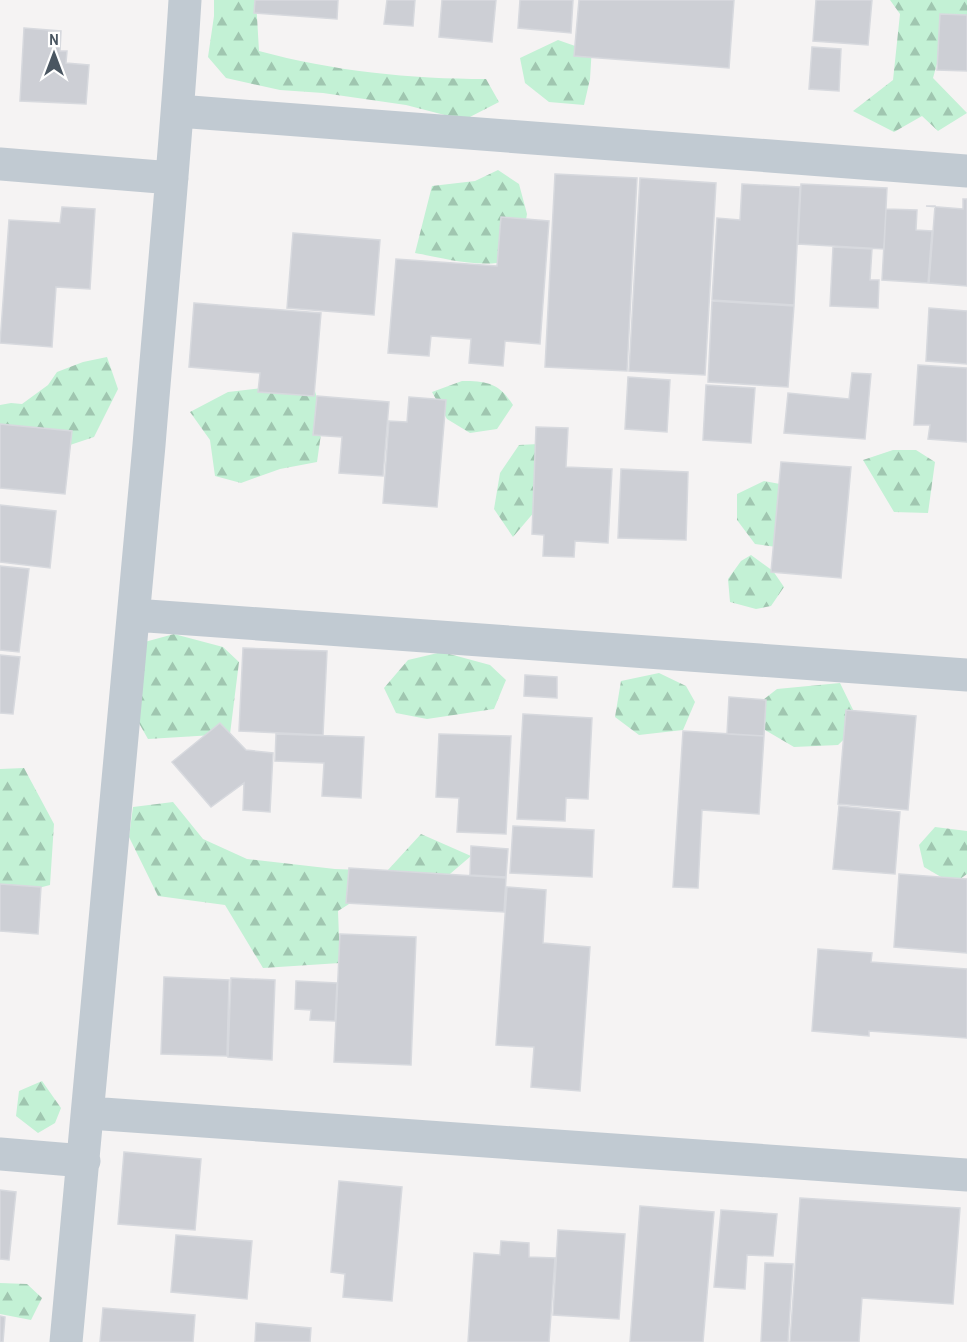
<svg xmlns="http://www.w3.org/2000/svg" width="967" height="1342" font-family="'Archivo Narrow',sans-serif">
  <defs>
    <pattern id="forest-firs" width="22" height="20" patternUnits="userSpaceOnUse" patternTransform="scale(1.5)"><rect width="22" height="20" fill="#c3f1d5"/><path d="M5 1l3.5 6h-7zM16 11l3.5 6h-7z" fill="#a0c6b0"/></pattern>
  </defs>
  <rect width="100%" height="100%" fill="#f5f3f3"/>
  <path fill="url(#forest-firs)" d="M214 0H256L259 51C332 71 411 79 486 79L499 102 464 120 406 105 323 93 280 90 226 78 208 57 214 16Z
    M890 0H967V41L938 60 933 78 967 113 938 131 922 116 894 132 853 111 893 80 900 14Z
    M558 40 578 47 592 46 590 79 584 105 549 102 525 83 520 58Z
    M498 170 519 184 527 214 520 255C494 273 444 258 415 253L432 186 475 181Z
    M107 357 118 389 94 437 64 447 0 437V405L11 403 22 404 48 385 57 372 83 362Z
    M294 376 315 391 323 420 317 462 280 469 241 483 215 476 210 440 190 412 228 392 271 387Z
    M462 381C487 381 499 383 513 405L497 429 470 433 447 419 432 392Z
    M538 444 547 497 513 537 494 509 500 473 519 445Z
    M893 450H916L935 462 928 513 894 512 863 460Z
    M764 481 780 484 784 548 755 544 737 520V494Z
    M751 555 773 571 784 587 771 606 756 609 730 602 728 579 741 561Z
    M174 634 223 647 239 662 230 734 148 739 128 704 141 643Z
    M442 652 490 665 506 680 494 709 427 719 396 713 384 688 408 660Z
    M659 673 686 686 695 702 683 730 639 735 615 717 621 681Z
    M840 683 860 724 838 745 794 747 765 730 754 707 777 689Z
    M24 768 54 824 50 885 0 898V769Z
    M173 802 203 839 247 859 335 869 387 871 421 834 471 856 430 891 368 892 338 911 340 963 263 968 225 905 158 896 129 837 133 807Z
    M935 827 967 831V874L953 884 924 867 919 845Z
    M42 1081 61 1108 55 1123 38 1133 16 1116 19 1091Z
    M0 1283 27 1284 42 1298 31 1320 0 1314Z"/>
  <path fill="#cdcfd5" stroke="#d7d9de" stroke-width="1.5" d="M255 0H338L337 19 254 13Z
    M387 0H415L413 26 384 24Z
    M442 0H496L492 42 439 37Z
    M520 0H573L571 33 518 28Z
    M579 0H734L729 68 574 56Z
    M816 0H872L868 45 813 41Z
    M940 14 967 15V71L937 70Z
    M24 28 61 31 60 51H67L66 63 89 65 86 104 20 101Z
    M812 47 841 49 839 91 809 89Z
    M555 174 637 178 627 371 545 367Z
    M640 178 716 183 705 375 629 371Z
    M742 184 800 187 794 305 712 300 717 218 740 220Z
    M801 184 887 188 884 249 798 244Z
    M963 199H967V286L929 283 935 206H926L963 209Z
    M62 207 95 209 90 289 56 287 52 347 0 343 9 220 60 223Z
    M886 209 917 210 916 230 932 231 928 283 882 280Z
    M501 217 549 221 540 344 505 341 503 366 469 363 471 339 431 336 429 356 388 353 396 259 497 266Z
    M293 233 380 240 374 315 287 308Z
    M833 247 872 249 870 280H879L878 308 830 306Z
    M712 301 794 306 788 387 708 382Z
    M194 303 321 313 314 396 258 392 260 373 189 367Z
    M929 308 967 311V364L926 361Z
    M918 365 967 368V442L928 439 930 425H914Z
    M852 373 871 374 865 439 784 433 788 393 849 399Z
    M628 377 670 380 667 432 625 429Z
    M706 385 755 388 751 443 703 440Z
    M317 396 389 402 383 476 339 473 342 437 313 435Z
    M409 397 446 400 437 507 383 503 389 421 407 422Z
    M0 424 72 431 65 494 0 488Z
    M536 427 568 428 566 467 612 469 608 543 575 541 574 557 543 556 544 535 532 534Z
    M781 462 851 467 841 578 771 572Z
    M621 469 688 472 686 540 618 538Z
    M0 505 56 511 50 568 0 562Z
    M0 566 29 569 19 652 0 650Z
    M243 648 327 651 323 735 239 731Z
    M0 655 20 657 13 714 0 713Z
    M525 675 557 677V698L524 696Z
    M729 697 766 700 764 736 727 734Z
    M846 710 916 716 908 810 838 804Z
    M523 714 592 718 588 799 566 798 565 821 517 819Z
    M220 723 246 750 273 753 270 812 243 810 244 783 211 807 172 762Z
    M683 731 764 736 759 814 702 810 698 888 673 887Z
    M276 734 364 737 361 798 322 796 324 763 275 761Z
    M439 734 511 736 506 834 457 832 459 798 436 797Z
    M839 806 900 812 895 874 833 869Z
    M513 826 594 830 592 877 510 873Z
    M471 846 508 849 506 877 470 875Z
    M349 868 506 878 504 912 346 903Z
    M899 874 967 879V953L894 947Z
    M0 884 41 887 38 934 0 931Z
    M507 887 546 890 543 943 590 947 580 1091 531 1087 534 1047 496 1045Z
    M340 934 416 937 411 1065 334 1062Z
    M818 949 872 953 871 962 967 969V1038L869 1031V1036L812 1031Z
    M164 977 229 980 227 1056 161 1054Z
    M231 978 275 980 272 1060 228 1057Z
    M296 981 337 983 335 1021 310 1020 311 1010 295 1009Z
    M124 1152 201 1159 195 1230 118 1224Z
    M339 1181 402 1187 392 1301 343 1297 345 1274 331 1272Z
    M0 1190 16 1192 9 1260 0 1259Z
    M800 1198 960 1208 953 1304 862 1298 859 1342H790Z
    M640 1206 714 1212 703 1342H630Z
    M721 1210 777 1214 773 1256 747 1255 745 1289 714 1287Z
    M558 1230 625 1234 619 1319 553 1315Z
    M176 1235 252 1241 247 1299 171 1292Z
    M501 1241 529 1243V1257L555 1258 549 1342H468L474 1253 500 1255Z
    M765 1263 793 1264 788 1342H761Z
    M103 1308 195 1315 193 1342H100Z
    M0 1316 5 1317 3 1342H0Z
    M256 1323 311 1328 310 1342H255Z"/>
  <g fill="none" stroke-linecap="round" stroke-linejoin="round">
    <path stroke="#c1cad2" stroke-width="33" d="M178 111 967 171
      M0 164 172 178
      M134 615 967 675
      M89 1113 967 1175
      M0 1154 84 1161
      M66 1342C95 1043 123 744 149 445 161 297 176 149 185 0"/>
  </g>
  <g transform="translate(54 54)" stroke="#ffffff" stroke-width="4.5" paint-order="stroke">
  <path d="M0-4.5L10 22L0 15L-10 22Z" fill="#4a5661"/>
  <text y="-9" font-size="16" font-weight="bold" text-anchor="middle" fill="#4a5661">N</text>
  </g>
</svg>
